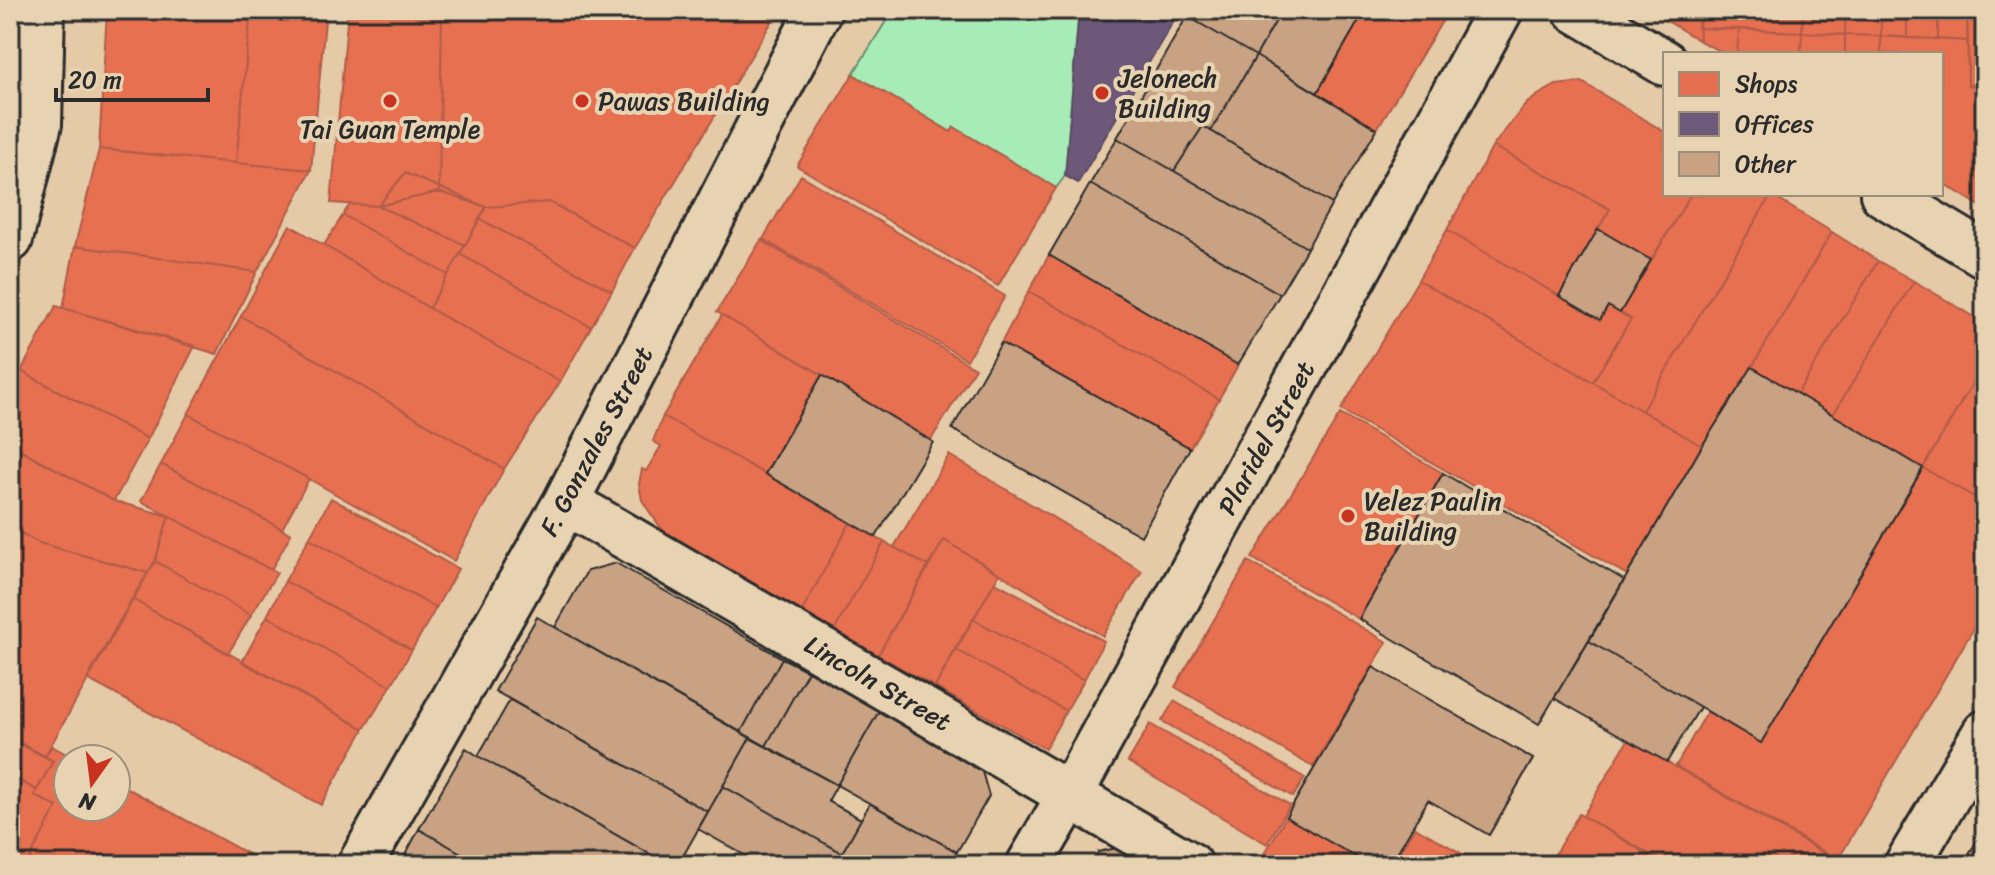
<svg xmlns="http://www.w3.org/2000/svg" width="1995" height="875" font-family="Sriracha,sans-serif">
  <rect width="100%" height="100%" fill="#e5caa7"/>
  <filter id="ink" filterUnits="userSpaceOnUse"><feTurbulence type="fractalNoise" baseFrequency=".0125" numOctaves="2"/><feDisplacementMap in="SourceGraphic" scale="16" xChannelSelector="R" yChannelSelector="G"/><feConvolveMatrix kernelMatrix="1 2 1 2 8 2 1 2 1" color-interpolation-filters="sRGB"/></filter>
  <g filter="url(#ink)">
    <path fill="#a7ecb7" stroke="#698c71" stroke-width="2" d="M893 10H1079L1065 176 1056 188 954 127 951 132 853 74Z"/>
    <path fill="#e76f51" stroke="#af5b46" stroke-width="2" d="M107 10H251L236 163 99 149Z
      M251 10H326L311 170 236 163Z
      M348 10H442L439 192 378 206 331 203Z
      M442 10H779L635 248 549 202 486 207 439 192Z
      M1365 10H1442L1447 13 1377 129 1317 93Z
      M1649 10H1699L1700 41Z
      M1699 10H1803L1802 32 1698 28Z
      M1803 10H1846L1845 35 1802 32Z
      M1846 10H1881V36L1845 35Z
      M1881 10H1907V38L1881 36Z
      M1907 10H1938V39L1907 38Z
      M1938 10H1967L1968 41 1938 39Z
      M1967 10H1985V86L1968 85Z
      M1698 28 1739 29 1737 54H1725L1700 41Z
      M1739 29 1802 32 1801 54H1737Z
      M1802 32 1845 35V54H1801Z
      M1845 35 1881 36V54H1845Z
      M1881 36 1968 41V85L1985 86V209L1941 182V54H1881Z
      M853 74 951 132 954 127 1056 188 998 286 797 166Z
      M1582 82 1665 132V194H1691L1651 260 1598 229 1610 209 1493 146 1526 104 1538 95 1556 85Z
      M1493 146 1610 209 1559 296 1447 230Z
      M99 149 236 163 311 170 257 272 75 246Z
      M405 173 486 207 465 245 378 206Z
      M801 175 1005 296 967 360 763 239Z
      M1691 194 1771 195 1642 411 1593 382 1631 319 1620 313Z
      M1771 195 1832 232 1752 367 1702 446 1642 411Z
      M549 202 635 248 612 291 480 219 486 207Z
      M350 204 378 206 465 245 448 275 343 215Z
      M343 215 448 275 429 308 324 245Z
      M480 219 612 291 591 327 460 254Z
      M290 225 429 308 560 382 504 469 241 316Z
      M1447 230 1600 320 1608 306 1631 319 1593 382 1418 280Z
      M1832 232 1878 261 1797 394 1752 367Z
      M761 240 975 368 931 440 717 312Z
      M75 246 257 272 217 354 63 308Z
      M460 254 591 327 560 382 429 308Z
      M1049 255 1238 365 1219 399 1029 291Z
      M1878 261 1914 281 1833 415 1797 394Z
      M1418 280 1702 446 1627 575 1341 410Z
      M1914 281 1985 323V362L1923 468 1833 415Z
      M1029 291 1219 399 1190 448 1001 343Z
      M56 306 195 346 148 439 21 371Z
      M722 315 822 375 765 474 663 416Z
      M241 316 504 469 454 561 309 479 188 414Z
      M1985 362V503L1923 468Z
      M21 371 148 439 114 501 10 444V392Z
      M188 414 309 479 282 529 161 464Z
      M1340 414 1443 473 1359 619 1252 558Z
      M663 416 850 523 801 613 664 532 651 514 642 500 639 484 642 469 646 471 661 446 653 441Z
      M10 444 114 501 169 516 155 561 148 573 39 543 10 527Z
      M949 455 1142 571 1103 636 944 540 928 566 894 547Z
      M161 464 291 534 271 570 141 501Z
      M1923 468 1985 503V609L1838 860 1676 766 1707 712 1761 743Z
      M331 498 458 569 436 608 309 538Z
      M169 516 277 573 251 615 155 561Z
      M850 523 884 542 834 631 801 613Z
      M10 527 39 543 148 573 45 756 10 738Z
      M309 538 436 608 412 650 285 581Z
      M944 540 999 574 935 687 878 655Z
      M884 542 928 566 878 655 834 631Z
      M155 561 251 615 228 654 132 599Z
      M1248 561 1387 642 1313 767 1175 687Z
      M285 581 412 650 391 686 267 616Z
      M995 582 1104 641 1084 680 973 619Z
      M132 599 364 729 321 805 87 679Z
      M267 616 391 686 364 729 242 662Z
      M973 619 1084 680 1066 711 955 649Z
      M955 649 1066 711 1045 749 935 687Z
      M1373 667 1533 759 1489 835 1428 800 1390 865H1258Z
      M1174 701 1305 778 1293 797 1162 721Z
      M1150 724 1290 805 1267 844 1128 762Z
      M10 739 53 761 37 790 10 776Z
      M1628 740 1667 762 1837 861 1835 865H1669L1583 816Z
      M52 746 75 759H68V807H116V782L268 865H26L57 807 34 795 53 761 45 756Z
      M10 776 37 790 34 795 57 807 26 865H10Z
      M1579 814 1666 865H1548Z
      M1415 827 1482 865H1392Z"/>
    <path fill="#6d597a" stroke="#594b62" stroke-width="2" d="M1079 10H1180L1078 183 1065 176Z"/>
    <path fill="#c8a283" stroke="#2b2b2b" stroke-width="2" d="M1191 10H1282L1256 56 1187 16Z
      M1282 10H1365L1317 93 1256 56Z
      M1187 16 1256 56 1211 131 1203 126 1174 171 1117 138Z
      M1256 56 1377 129 1332 204 1211 131Z
      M1203 126 1332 204 1307 248 1174 171Z
      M1117 138 1307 248 1280 294 1090 184Z
      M1090 184 1280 294 1238 365 1049 255Z
      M1598 229 1651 260 1620 313 1608 306 1600 320 1559 296Z
      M1001 343 1190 448 1141 536 952 429Z
      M1752 367 1923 468 1761 743 1589 641 1702 446Z
      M822 375 933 442 876 537 765 474Z
      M1443 473 1624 580 1539 724 1359 619Z
      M616 563 782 658 741 732 555 627 587 571Z
      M537 617 750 738 708 812 495 691Z
      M1589 641 1700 707 1667 762 1554 698Z
      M782 658 808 671 766 746 741 732Z
      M1373 667 1533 759 1489 835 1428 800 1390 865H1370L1286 817Z
      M808 671 879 711 837 785 766 746Z
      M510 700 708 812 678 865H669L478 756Z
      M879 711 981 768 989 796 957 852 837 785Z
      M750 738 837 785 828 801 861 819 842 853 723 786Z
      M466 748 478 756 669 865H482L419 829Z
      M723 786 842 853 864 865H762L698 829Z
      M870 803 957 852 950 865H864L842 853Z
      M1985 828V865H1979L1967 857Z
      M419 829 482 865H400Z
      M1117 848 1147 865H1091L1098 852Z"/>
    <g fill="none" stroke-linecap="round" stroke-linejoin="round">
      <defs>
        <path id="minor" d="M1576 10 1665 63
          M1883 194 1985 255
          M10 239 39 124 42 10
          M566 502 1190 865
          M360 865 566 502 819 10
          M1029 865 1070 795 1500 10
          M1907 865 1985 733"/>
      </defs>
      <use href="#minor" stroke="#2b2b2b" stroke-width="50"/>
      <use href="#minor" stroke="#e7d3b1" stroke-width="44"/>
    </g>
  </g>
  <g fill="#c8321e" stroke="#e7d3b1" stroke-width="3">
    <circle cx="1102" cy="93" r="8"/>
    <circle cx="390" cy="101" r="8"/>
    <circle cx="582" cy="101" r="8"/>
    <circle cx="1348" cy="516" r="8"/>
  </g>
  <g text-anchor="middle" stroke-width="8" stroke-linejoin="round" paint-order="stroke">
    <g font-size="26" fill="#2b2b2b" stroke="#e7d3b1" text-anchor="start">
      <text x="1118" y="87">Jelonech<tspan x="1118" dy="30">Building</tspan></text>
      <text x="598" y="110">Pawas Building</text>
      <text x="390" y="138" text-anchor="middle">Tai Guan Temple</text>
      <text x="1364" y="510">Velez Paulin<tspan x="1364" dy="30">Building</tspan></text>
    </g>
    <g font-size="26" fill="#2b2b2b" stroke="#e7d3b1">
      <text transform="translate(1266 438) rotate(-61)" y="9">Plaridel Street</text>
      <text transform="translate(596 441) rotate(-62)" y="9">F. Gonzales Street</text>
      <text transform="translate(878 683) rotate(30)" y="9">Lincoln Street</text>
    </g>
  </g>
  <rect width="1995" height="875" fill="none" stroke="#e7d3b1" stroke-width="40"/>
  <rect x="20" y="20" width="1955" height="835" fill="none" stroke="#2b2b2b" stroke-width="3" filter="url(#ink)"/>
  <rect x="1663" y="52" width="280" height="144" fill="#e7d3b1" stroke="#9c907b" stroke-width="2"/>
  <rect x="1679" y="72" width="40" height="24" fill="#e76f51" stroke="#9c907b" stroke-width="2"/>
  <text x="1735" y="92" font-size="24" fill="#2b2b2b">Shops</text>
  <rect x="1679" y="112" width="40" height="24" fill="#6d597a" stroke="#9c907b" stroke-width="2"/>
  <text x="1735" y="132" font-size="24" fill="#2b2b2b">Offices</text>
  <rect x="1679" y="152" width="40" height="24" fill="#c8a283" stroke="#9c907b" stroke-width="2"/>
  <text x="1735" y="172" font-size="24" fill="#2b2b2b">Other</text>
  <g transform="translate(92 783) rotate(194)"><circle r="38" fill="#e7d3b1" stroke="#9c907b" stroke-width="2"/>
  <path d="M0-6L14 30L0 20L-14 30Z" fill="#c8321e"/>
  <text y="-12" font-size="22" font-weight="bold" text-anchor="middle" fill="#2b2b2b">N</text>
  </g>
  <path d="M56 88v12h152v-12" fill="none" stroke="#2b2b2b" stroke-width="4"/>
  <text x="68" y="88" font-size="24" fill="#2b2b2b" stroke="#e7d3b1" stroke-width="6" paint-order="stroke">20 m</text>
</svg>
